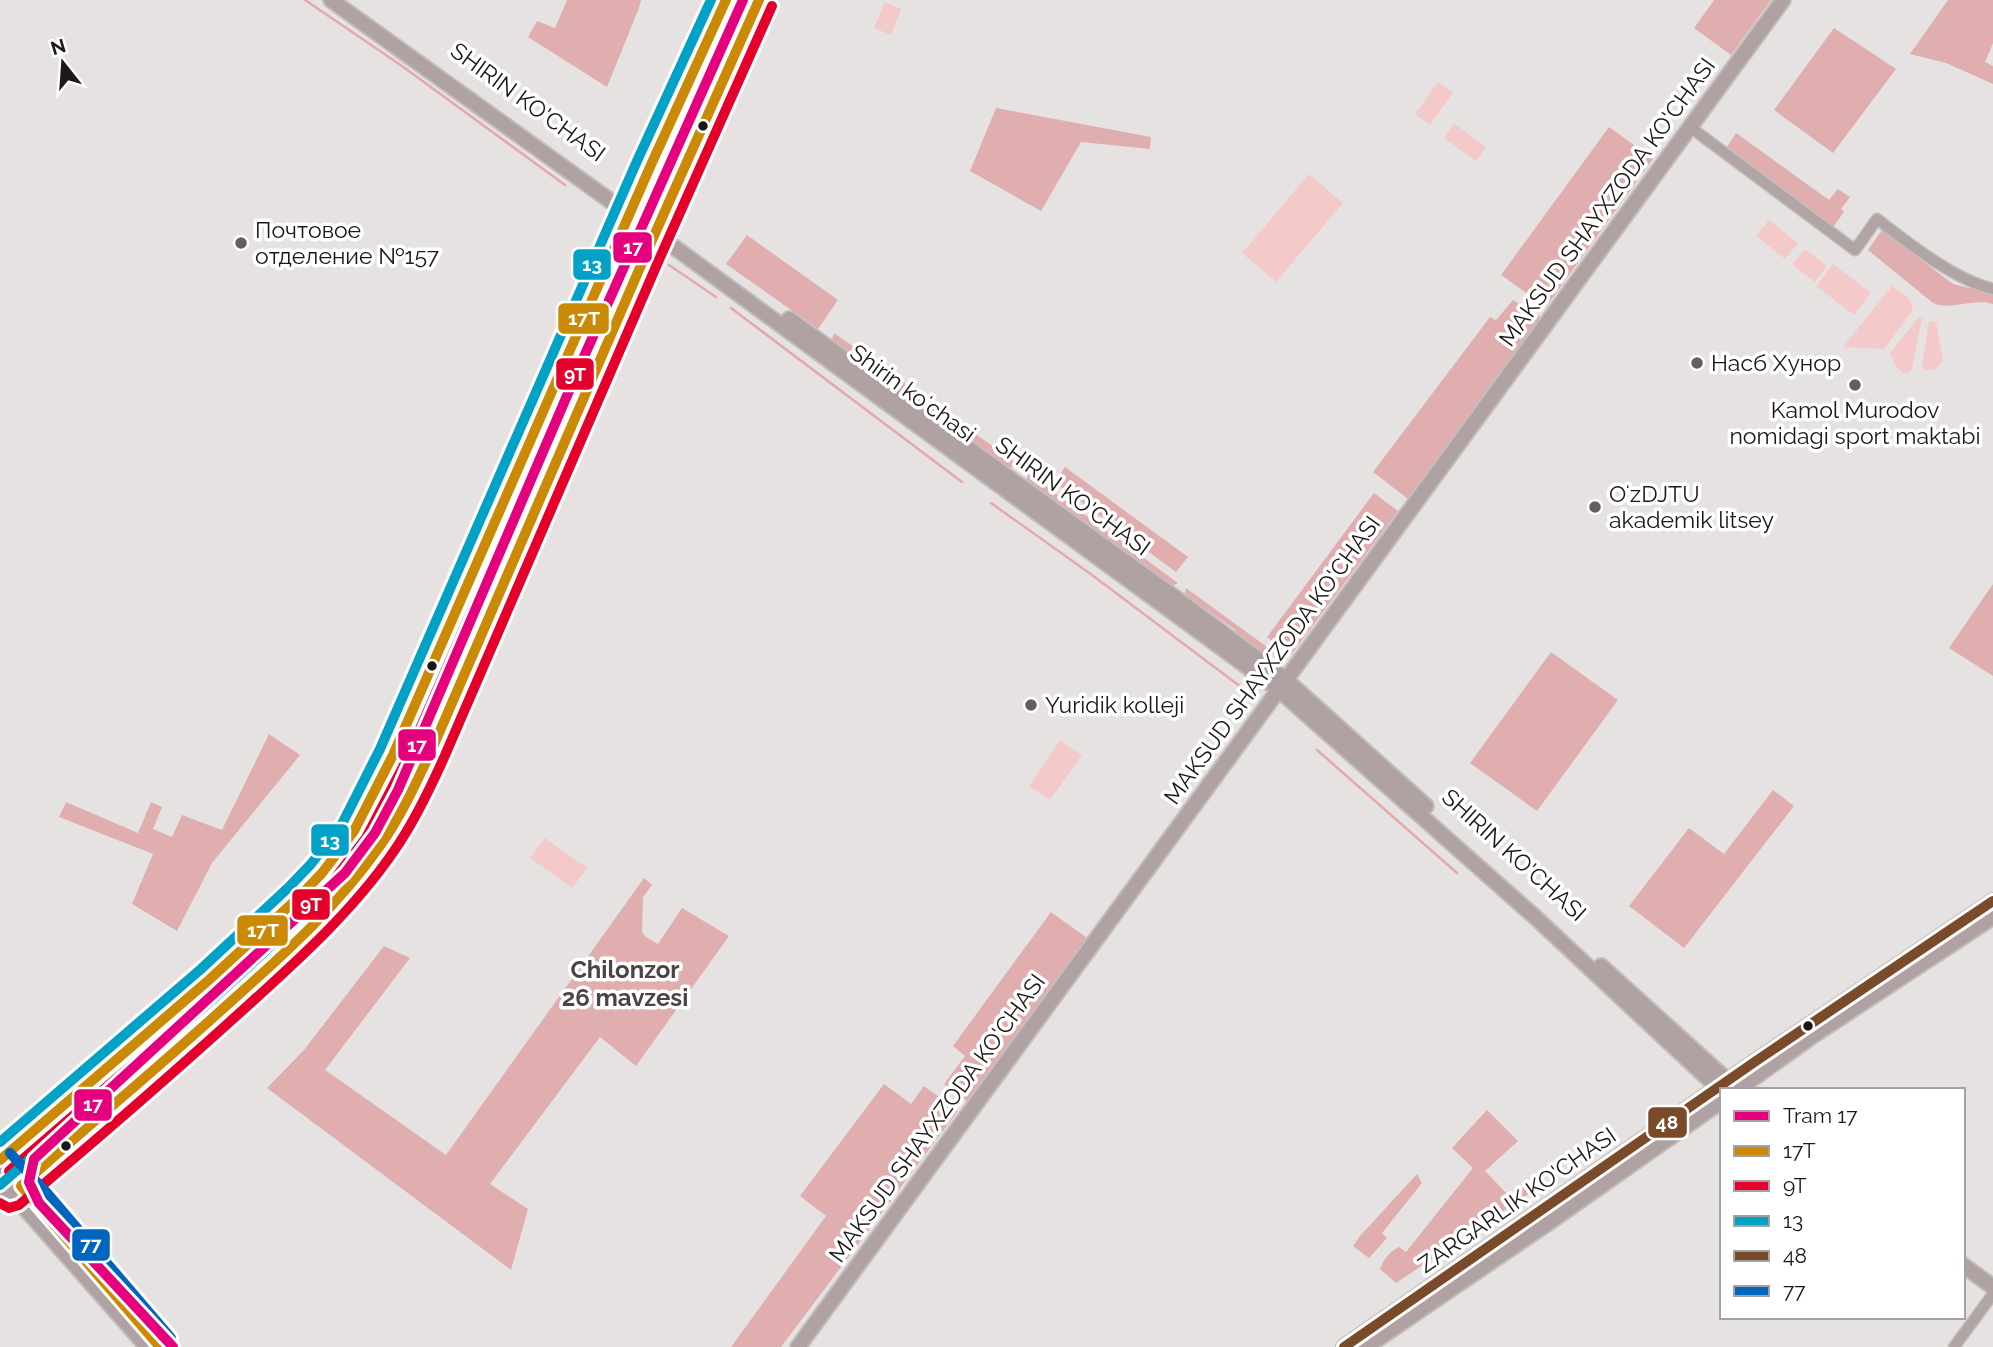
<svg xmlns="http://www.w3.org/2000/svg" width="1993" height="1347" font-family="Raleway,sans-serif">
  <rect width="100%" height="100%" fill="#e7e2e2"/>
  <path fill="#f4c9ca" d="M885 2 901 9 891 35 874 28Z
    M1438 82 1453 93 1430 125 1415 114Z
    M1454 123 1486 147 1476 161 1444 138Z
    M1309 174 1343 203 1276 282 1242 253Z
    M1769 220 1798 243 1785 259 1756 236Z
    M1805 249 1827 266 1815 282 1792 264Z
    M1833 264 1871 293 1854 315 1816 286Z
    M1892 286 1909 298 1913 310 1884 349 1843 347Z
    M1919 317 1922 319 1912 368 1910 372 1905 374C1897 370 1893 362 1890 353Z
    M1929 321 1936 322 1943 360 1936 369 1925 371 1922 366Z
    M1060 740 1082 755 1050 800 1029 786Z
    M545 838 587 868 572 888 530 858Z"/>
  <path fill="#e0aeaf" d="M567 0H641L639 8 607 87 528 37 537 21 555 28Z
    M733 0H749L663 198 647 190Z
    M1714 0H1771L1731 55 1694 28Z
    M1948 0H1993V43L1985 62 1993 66V84L1946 63 1910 54Z
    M1834 28 1896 69 1833 153 1774 110Z
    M996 108 1151 137 1150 149 1081 142 1041 211 970 171Z
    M1609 127 1653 159 1546 307 1501 275Z
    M1736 133 1829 200 1838 189 1850 197 1841 209 1844 212 1833 227 1727 147Z
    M1882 230 1953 284 1993 294V304C1973 298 1951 311 1933 303L1868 250Z
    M747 235 838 300 818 329 726 264Z
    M619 258 634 264 514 535 411 777 377 836 347 877 314 916 37 1165 24 1151 129 1064 304 903C344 861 371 820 397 769Z
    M1513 300 1541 317 1408 499 1373 472 1490 317 1496 320Z
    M834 333 1019 465 1006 469 831 343Z
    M1065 467 1188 557 1176 572 1054 482Z
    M1028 473 1178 583 1170 587 1026 483Z
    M1374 493 1398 511 1291 655 1267 637Z
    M1993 584V676L1949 648Z
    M1186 588 1274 652 1269 659 1246 643 1234 629 1204 608 1193 604 1184 598Z
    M1551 652 1618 700 1537 811 1470 763Z
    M269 734 300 755 212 863 177 931 132 904 153 854 59 817 66 802 138 833 151 802 162 807 153 829 172 837 182 815 222 830Z
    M1773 790 1794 806 1684 948 1629 906 1689 828 1724 854Z
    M644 878 652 885 643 897 642 932 646 937 658 944 682 908 729 936 636 1066 600 1037 490 1184 528 1209 511 1270 267 1088 304 1050 384 946 410 958 325 1070 446 1155Z
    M1051 912 1087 938 967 1101 944 1084 965 1056 953 1046Z
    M884 1084 911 1104 924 1086 958 1111 781 1347H731L826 1216 800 1196Z
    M1487 1110 1518 1141 1485 1171 1509 1196 1533 1180 1539 1187 1396 1283 1380 1269C1384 1259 1389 1252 1399 1247L1406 1252 1473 1168 1452 1148Z
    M1417 1174 1422 1183 1382 1233 1387 1238 1369 1258 1353 1246 1360 1236Z"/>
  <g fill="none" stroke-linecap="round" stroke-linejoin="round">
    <path stroke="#e7a8a9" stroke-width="2.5" d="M305 0 402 66 565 185
      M669 265 716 297
      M731 308 962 482
      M991 503 1092 575 1241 687
      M1317 750 1457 873"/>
    <defs>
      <path id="street" d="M1690 127 1855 250 1877 219C1908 243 1955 280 1993 289
        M655 192 740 0
        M27 1159 151 1053 307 912 340 874 375 829 415 748 634 242
        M1954 1347 1993 1294"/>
      <path id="secondary" d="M331 0 655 233 1279 690 1535 917 1704 1075 1719 1088 1725 1090
        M789 319 1173 596 1286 680 1426 806
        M1601 966 1728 1081 1732 1090
        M1737 1090 1814 1035 1993 917
        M0 1160 210 979 299 897 322 873 354 831 393 755 650 167 726 0
        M0 1163 37 1203 160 1347
        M0 1180 142 1341
        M0 1204C82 1131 167 1062 247 987 295 943 344 899 381 845 402 814 418 781 433 747L645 256 759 0
        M1963 1265 1993 1287
        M798 1347 1783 0
        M1344 1347 1756 1061 1993 901
        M1366 1347 1551 1221 1722 1101"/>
    </defs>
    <use href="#street" stroke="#c2bebe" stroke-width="13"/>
    <use href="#secondary" stroke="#c2bebe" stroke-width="18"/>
    <use href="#street" stroke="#b1a4a4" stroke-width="10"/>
    <use href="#secondary" stroke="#b0a2a3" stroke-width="14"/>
    <defs>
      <path id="bus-1" d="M0 1160 210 979 299 897 322 873 354 831 393 755 650 167 726 0
        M160 1347 21 1186C92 1122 166 1061 237 996 289 950 341 902 380 846 402 815 417 781 433 747L645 256 759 0"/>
      <path id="bus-2" d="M9 1171 219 990 309 907 333 881 366 838 406 761 663 173 739 6
        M0 1203 9 1208 19 1205C95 1141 170 1076 244 1009 297 961 353 911 394 851 415 821 431 787 446 753L658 262 772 6"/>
      <path id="bus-3" d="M0 1142 201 969 289 887 311 864 342 824 380 749 637 161 711 0
        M0 1185C79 1116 159 1049 236 978 283 935 330 892 368 840 389 809 405 775 420 741L632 250 744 0"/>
      <path id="bus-4" d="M1344 1347 1756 1061 1993 901"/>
      <path id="bus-5" d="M10 1153 48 1194 171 1338"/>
    </defs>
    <use href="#bus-1" stroke="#fff" stroke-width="16"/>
    <use href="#bus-2" stroke="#fff" stroke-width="16"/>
    <use href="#bus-3" stroke="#fff" stroke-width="16"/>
    <use href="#bus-4" stroke="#fff" stroke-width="16"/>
    <use href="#bus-5" stroke="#fff" stroke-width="16"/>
    <use href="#bus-1" stroke="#cb8a05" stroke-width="10"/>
    <use href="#bus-2" stroke="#e4002b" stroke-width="10"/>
    <use href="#bus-3" stroke="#01a2c5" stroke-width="10"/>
    <use href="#bus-4" stroke="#7a4b2a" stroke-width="10"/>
    <use href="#bus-5" stroke="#0065bd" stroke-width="10"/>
    <defs>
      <path id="tram-1" d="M173 1347 39 1203 29 1182 34 1159 345 873 375 833 398 790 578 370 743 0"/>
    </defs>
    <use href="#tram-1" stroke="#fff" stroke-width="16"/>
    <use href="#tram-1" stroke="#e5007d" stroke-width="10"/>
  </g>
  <g fill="#1c1818" stroke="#fff" stroke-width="2.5">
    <circle cx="703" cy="126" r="6"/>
    <circle cx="432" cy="666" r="6"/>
    <circle cx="1808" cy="1026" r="6"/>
    <circle cx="66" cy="1146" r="6"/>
  </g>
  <g fill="#635f5f" stroke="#fff" stroke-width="2.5">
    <circle cx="241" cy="243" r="7"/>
    <circle cx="1697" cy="363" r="7"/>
    <circle cx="1855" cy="385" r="7"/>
    <circle cx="1595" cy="507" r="7"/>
    <circle cx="1031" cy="705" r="7"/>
  </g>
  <g text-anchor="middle" stroke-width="7" stroke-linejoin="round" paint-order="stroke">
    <g font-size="23" fill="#1c1818" stroke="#fff">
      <text transform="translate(528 102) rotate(36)" y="8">SHIRIN KO'CHASI</text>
      <text transform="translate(1607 202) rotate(-54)" y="8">MAKSUD SHAYXZODA KO'CHASI</text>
      <text transform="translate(913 393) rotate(36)" y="8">Shirin koʻchasi</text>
      <text transform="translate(1073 496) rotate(36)" y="8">SHIRIN KO'CHASI</text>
      <text transform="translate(1272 660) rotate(-54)" y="8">MAKSUD SHAYXZODA KO'CHASI</text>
      <text transform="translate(1514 855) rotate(42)" y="8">SHIRIN KO'CHASI</text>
      <text transform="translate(937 1118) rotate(-54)" y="8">MAKSUD SHAYXZODA KO'CHASI</text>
      <text transform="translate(1517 1200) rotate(-35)" y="8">ZARGARLIK KO'CHASI</text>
    </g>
    <g font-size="23" fill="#1c1818" stroke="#fff" text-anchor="start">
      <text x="255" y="238">Почтовое<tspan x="255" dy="26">отделение №157</tspan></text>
      <text x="1711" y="371">Насб Хунор</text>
      <text x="1855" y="418" text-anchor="middle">Kamol Murodov<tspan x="1855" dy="26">nomidagi sport maktabi</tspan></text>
      <text x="1609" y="502">OʻzDJTU<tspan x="1609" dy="26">akademik litsey</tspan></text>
      <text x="1045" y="713">Yuridik kolleji</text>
    </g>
    <g font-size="24" font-weight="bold" fill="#4c4444" stroke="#fff">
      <text x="625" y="978">Chilonzor<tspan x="625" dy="28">26 mavzesi</tspan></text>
    </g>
  </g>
  <g stroke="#fff" stroke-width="2.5">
    <rect x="612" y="231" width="41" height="33" rx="7" fill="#e5007d"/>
    <rect x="572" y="248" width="40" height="33" rx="7" fill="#01a2c5"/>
    <rect x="557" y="302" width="53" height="33" rx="7" fill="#cb8a05"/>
    <rect x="555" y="357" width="40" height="34" rx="7" fill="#e4002b"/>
    <rect x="397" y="728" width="40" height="34" rx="7" fill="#e5007d"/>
    <rect x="310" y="823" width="40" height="34" rx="7" fill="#01a2c5"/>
    <rect x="291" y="888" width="40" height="33" rx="7" fill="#e4002b"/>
    <rect x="236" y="914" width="53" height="33" rx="7" fill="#cb8a05"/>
    <rect x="73" y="1088" width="40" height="34" rx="7" fill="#e5007d"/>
    <rect x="1647" y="1106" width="41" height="33" rx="7" fill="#7a4b2a"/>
    <rect x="71" y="1228" width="40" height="34" rx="7" fill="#0065bd"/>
  </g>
  <g font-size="19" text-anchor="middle" font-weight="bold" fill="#fff">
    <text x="633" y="254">17</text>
    <text x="592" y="271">13</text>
    <text x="584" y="325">17T</text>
    <text x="575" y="381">9Т</text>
    <text x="417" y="752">17</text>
    <text x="330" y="847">13</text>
    <text x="311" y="911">9Т</text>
    <text x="263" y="937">17T</text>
    <text x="93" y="1111">17</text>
    <text x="1667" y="1129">48</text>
    <text x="91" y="1251">77</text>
  </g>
  <rect x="1720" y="1088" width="245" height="231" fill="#ffffff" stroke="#a4a3a3" stroke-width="2"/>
  <rect x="1734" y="1111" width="35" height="10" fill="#e5007d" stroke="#a4a3a3" stroke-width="2"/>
  <text x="1783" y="1123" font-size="21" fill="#1c1818">Tram 17</text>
  <rect x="1734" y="1146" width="35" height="10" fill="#cb8a05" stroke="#a4a3a3" stroke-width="2"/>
  <text x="1783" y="1158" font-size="21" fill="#1c1818">17T</text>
  <rect x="1734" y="1181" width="35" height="10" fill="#e4002b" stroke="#a4a3a3" stroke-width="2"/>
  <text x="1783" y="1193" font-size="21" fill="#1c1818">9Т</text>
  <rect x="1734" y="1216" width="35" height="10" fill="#01a2c5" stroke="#a4a3a3" stroke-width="2"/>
  <text x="1783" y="1228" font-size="21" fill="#1c1818">13</text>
  <rect x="1734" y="1251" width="35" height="10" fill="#7a4b2a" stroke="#a4a3a3" stroke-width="2"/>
  <text x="1783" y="1263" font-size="21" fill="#1c1818">48</text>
  <rect x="1734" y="1286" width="35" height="10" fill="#0065bd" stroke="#a4a3a3" stroke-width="2"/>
  <text x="1783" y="1298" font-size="21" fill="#1c1818">77</text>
  <g transform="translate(63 63) rotate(343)" stroke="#ffffff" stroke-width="5" paint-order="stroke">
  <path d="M0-5L12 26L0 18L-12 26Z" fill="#1c1818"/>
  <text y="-10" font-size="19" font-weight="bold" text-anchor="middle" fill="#1c1818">N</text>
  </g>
</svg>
